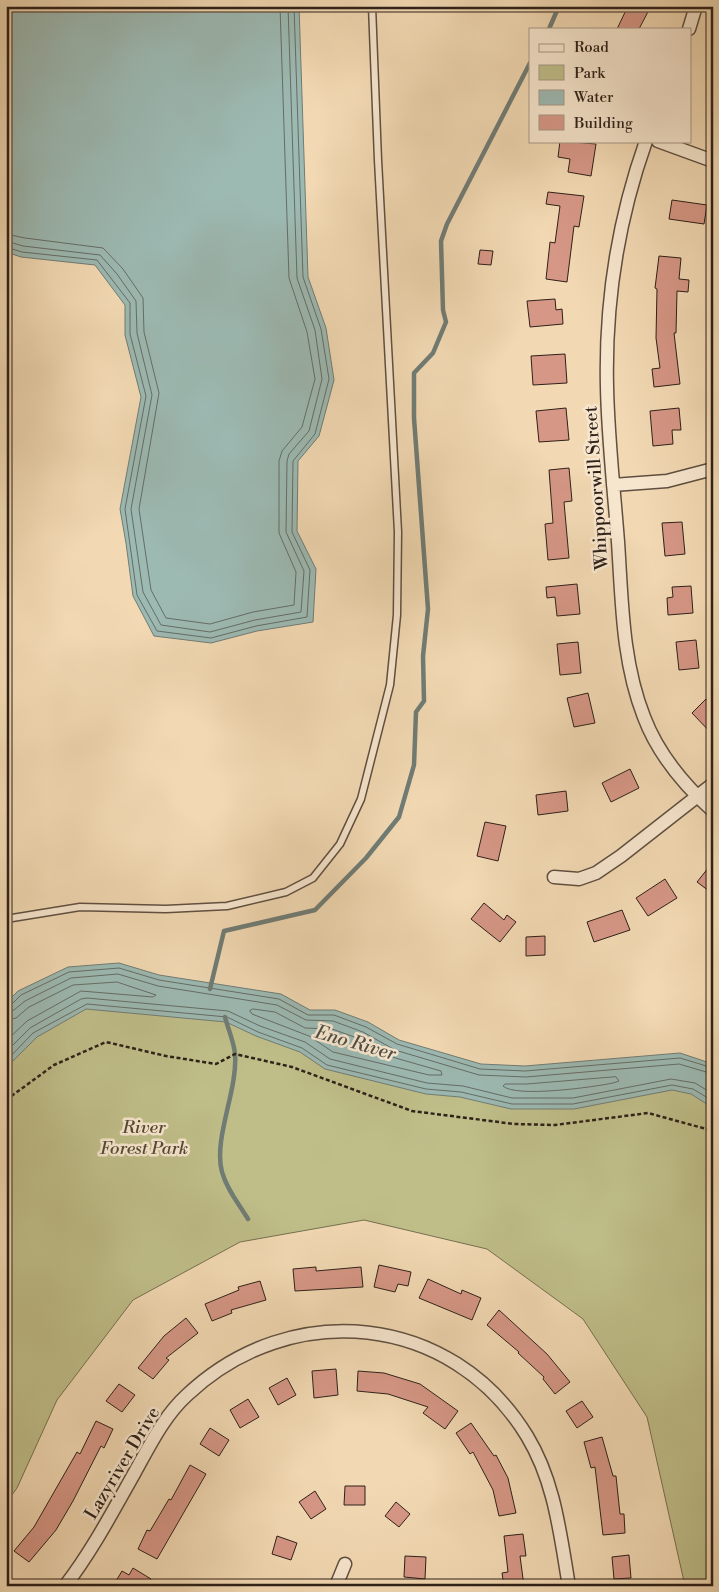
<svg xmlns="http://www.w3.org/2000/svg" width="719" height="1592" font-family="'Libre Bodoni',serif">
  <rect width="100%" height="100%" fill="#f2d9b3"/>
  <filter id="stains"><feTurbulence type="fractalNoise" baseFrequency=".004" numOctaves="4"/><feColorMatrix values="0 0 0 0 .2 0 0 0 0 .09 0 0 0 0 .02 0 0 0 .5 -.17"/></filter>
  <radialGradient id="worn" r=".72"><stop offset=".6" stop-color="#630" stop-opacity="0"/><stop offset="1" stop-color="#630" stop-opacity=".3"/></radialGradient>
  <path fill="#bfbe89" stroke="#767051" d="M124 991 537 1107 713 1080V1586H685L647 1417 583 1319 487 1249 364 1220 240 1242 133 1300 57 1400 17 1488 6 1503V1042Z"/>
  <path fill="#9cb9b2" stroke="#707c75" d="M6 6H299L308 277 326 328 334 380 319 436 298 461 297 531 316 569 313 622 257 631 211 643 154 636 133 596 126 543 120 509 141 397 125 335V305L95 265 21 257 6 252Z
    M119 963 159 975 281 994 310 1010H335L368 1022 399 1040 481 1064 525 1066 680 1053 713 1064V1108L691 1094 672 1090 574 1109H511L460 1097 426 1094 325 1069 300 1052 256 1036 226 1022 86 1009 37 1037 6 1068V1003L18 991 68 967Z"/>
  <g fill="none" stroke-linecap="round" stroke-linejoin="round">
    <path stroke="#656d66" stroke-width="1" d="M6 234 25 238 103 248 123 269 143 298 144 332 159 393 139 509 151 590 166 618 210 624 253 612 294 605 296 572 279 533V461L282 451 302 427 315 379 307 332 289 278 280 6
      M6 241 23 246 100 255 117 274 136 301 137 333 152 395 131 509 143 592 161 625 210 632 255 620 301 612 304 571 286 532 287 461 289 454 309 431 322 379 315 330 297 278 288 6
      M6 247 22 252 97 260 130 303V334L146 396 125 509 137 595 157 631 211 638 256 626 307 617 310 570 292 532 293 461 315 434 329 379 321 329 303 277 294 6
      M6 1006 11 1005 21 995 69 972 119 968 159 980 279 999 308 1015H334L366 1027 397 1044 480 1069 525 1071 680 1058 713 1068
      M253 1009 275 1012 305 1028 332 1029 360 1039 392 1057 441 1071 442 1075H429L333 1052 309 1036 252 1014 250 1011Z
      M6 1012 14 1010 25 1001 71 978 118 974 158 986 277 1005 306 1020 333 1021 363 1032 395 1050 479 1075 526 1077 679 1064 713 1074
      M6 1020 16 1018 29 1007 73 985 117 982 156 995 153 997 81 991 27 1021 6 1041
      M6 1052 30 1028 81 999 87 998 228 1011 260 1026 305 1042 330 1059 427 1083 463 1086 512 1098H573L671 1079 695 1083 713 1094
      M6 1061 33 1033 87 1004 227 1017 258 1032 302 1048 327 1065 426 1089 461 1092 512 1104H573L672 1085 693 1089 713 1101
      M616 1077 619 1081 613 1083C594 1087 516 1098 503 1086L505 1084H526Z"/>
    <path stroke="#707c75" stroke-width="4.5" d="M549 29 559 6
      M210 989 224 931 315 910 366 858 399 817 414 765 416 712 424 701 423 656 428 609 414 418V373L433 353 446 322 443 310 441 241 447 224 530 63
      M225 1017C228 1029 234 1042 235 1054 238 1090 213 1139 222 1172 227 1190 239 1204 248 1219"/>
  </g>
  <path fill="#d69786" stroke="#2e2119" d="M628 6H651L639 29H617Z
    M560 141 596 144 591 176 568 172 570 159 558 157Z
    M548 192 584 196 579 227 574 226 567 282 546 279 550 242 555 243 560 206 546 204Z
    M672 200 707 205 704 224 669 219Z
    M480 250 493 251 491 265 478 264Z
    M659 256 681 258 679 279 689 280 688 292 677 291 676 333H674L680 384 654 387 652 369 660 368 656 338 657 289 655 288Z
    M555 299 556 310 562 309 563 324 530 327 527 301Z
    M565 354 567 383 533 385 531 356Z
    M566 408 569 440 539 442 536 411Z
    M679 408 681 430H672L673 444 653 446 650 411Z
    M569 468 572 501 564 502 569 558 548 560 545 524 553 523 549 470Z
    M682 522 685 554 665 556 662 523Z
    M577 584 580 614 557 616 555 597 547 598 546 587Z
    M691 586 693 613 668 615 667 598 673 597 672 587Z
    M696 640 699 668 679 670 676 642Z
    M578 642 581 673 560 675 557 644Z
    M588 693 595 723 574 727 567 698Z
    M706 699 713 706V735L692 713Z
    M630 769 639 788 611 802 602 783Z
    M566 791 568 811 538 815 536 795Z
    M485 822 506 826 498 861 477 856Z
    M713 862V894L697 882Z
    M665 879 677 898 648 916 636 898Z
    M484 903 504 920 507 915 516 922 500 942 471 919Z
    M622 910 630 930 594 942 587 922Z
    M545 936V955L526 956V937Z
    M379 1265 411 1272 408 1286 398 1284 395 1292 374 1287Z
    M316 1267V1271L361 1267 363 1287 295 1291 293 1269Z
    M428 1279 461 1294 462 1290 481 1298 472 1320 419 1298Z
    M260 1281 266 1300 231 1310 232 1313 212 1321 205 1304 239 1290 238 1287Z
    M499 1310 547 1354 570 1382 555 1394 543 1379 544 1377 518 1353 519 1352 487 1325Z
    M186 1318 198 1333 166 1358 169 1360 153 1379 138 1368 164 1336Z
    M336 1369 338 1395 314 1398 312 1371Z
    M358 1371 384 1373 420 1384 458 1411 445 1429 423 1413 428 1407 388 1394 357 1391Z
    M287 1378 296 1395 278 1405 269 1388Z
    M119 1384 135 1395 122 1412 106 1401Z
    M248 1399 259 1417 240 1428 230 1410Z
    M582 1401 593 1417 577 1428 566 1411Z
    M96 1421 113 1429 104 1448 101 1446 73 1501 56 1530 29 1562 14 1551 34 1527 77 1452 80 1454Z
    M471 1423 494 1456 496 1455 508 1478 516 1513 499 1516 493 1490 473 1452 470 1454 456 1433Z
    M210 1428 229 1440 219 1456 200 1444Z
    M602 1437 613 1476H616L620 1514H624L625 1533 603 1535 595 1467 591 1468 584 1442Z
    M190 1465 206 1474 157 1559 138 1549 147 1530 150 1531 169 1499 171 1500Z
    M345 1486H365V1505H344Z
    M315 1491 326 1509 311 1519 299 1502Z
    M396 1502 410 1514 399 1527 385 1516Z
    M523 1534 526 1556H520L524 1586H504L502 1573 508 1572 504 1536Z
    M277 1536 297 1543 291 1560 272 1554Z
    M629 1555 631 1578 614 1579 612 1557Z
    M405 1556 426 1557 425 1579 404 1577Z
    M133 1568 151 1579 146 1586H113L122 1571 129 1575Z"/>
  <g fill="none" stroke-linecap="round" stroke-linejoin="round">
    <defs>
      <path id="service" d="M6 919 80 907 166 909 227 906 286 892 313 878 340 844 361 799 390 685 397 615 398 532 378 160 372 6"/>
      <path id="minor" d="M689 29 696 6
        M646 141C618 220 605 303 607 387 608 438 614 490 618 542 622 601 622 661 644 717 658 754 684 785 713 811
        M658 141 713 161
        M613 485 667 481 713 469
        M554 877 579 879 596 873 621 856 713 784
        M65 1586C92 1551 113 1511 135 1472 150 1445 164 1416 187 1395 291 1297 452 1313 527 1436 555 1482 560 1534 569 1586
        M336 1586 345 1564"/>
    </defs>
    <use href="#service" stroke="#5f4f40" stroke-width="9"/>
    <use href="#minor" stroke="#5f4f40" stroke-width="15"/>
    <path stroke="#2e2119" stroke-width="2.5" stroke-dasharray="4 2.5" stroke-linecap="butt" d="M6 1100 54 1065 106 1042 166 1056 216 1064 235 1054 292 1067 412 1111 514 1124 555 1125 648 1113 710 1130 713 1133"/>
    <use href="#service" stroke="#f7e6ce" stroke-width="6"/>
    <use href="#minor" stroke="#f7e6ce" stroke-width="12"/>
  </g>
  <g text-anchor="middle" stroke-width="5" stroke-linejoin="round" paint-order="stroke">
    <g font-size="18" fill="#2e2119" stroke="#f7e6ce">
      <text transform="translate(596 488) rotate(-94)" y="6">Whippoorwill Street</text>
      <text transform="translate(122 1463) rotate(-59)" y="6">Lazyriver Drive</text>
    </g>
    <g font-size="18" font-style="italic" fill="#524835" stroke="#f7e6ce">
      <text x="144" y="1133">River<tspan x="144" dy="21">Forest Park</tspan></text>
    </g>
    <g font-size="19" font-style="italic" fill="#4f4f47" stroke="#f7e6ce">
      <text transform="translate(356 1042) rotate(16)" y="7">Eno River</text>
    </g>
  </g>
  <rect width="719" height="1592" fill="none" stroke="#f2d9b3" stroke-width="25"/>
  <rect x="8" y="8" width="704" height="1577" fill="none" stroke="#2e2119" stroke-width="2.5"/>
  <rect x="12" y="12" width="694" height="1567" fill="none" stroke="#2e2119"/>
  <rect x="529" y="28" width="162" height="115" fill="#f7e6ce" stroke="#a79786"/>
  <rect x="539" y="44" width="25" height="8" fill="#f7e6ce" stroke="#a79786"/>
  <text x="574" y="52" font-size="15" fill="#2e2119">Road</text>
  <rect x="539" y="65" width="25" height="15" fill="#bfbe89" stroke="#a79786"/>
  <text x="574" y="78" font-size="15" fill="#2e2119">Park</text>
  <rect x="539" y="90" width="25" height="15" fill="#9cb9b2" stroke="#a79786"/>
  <text x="574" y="102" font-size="15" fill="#2e2119">Water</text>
  <rect x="539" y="115" width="25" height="15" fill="#d69786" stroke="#a79786"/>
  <text x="574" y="128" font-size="15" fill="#2e2119">Building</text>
  <rect width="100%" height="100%" filter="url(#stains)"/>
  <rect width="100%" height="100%" fill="url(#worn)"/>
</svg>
